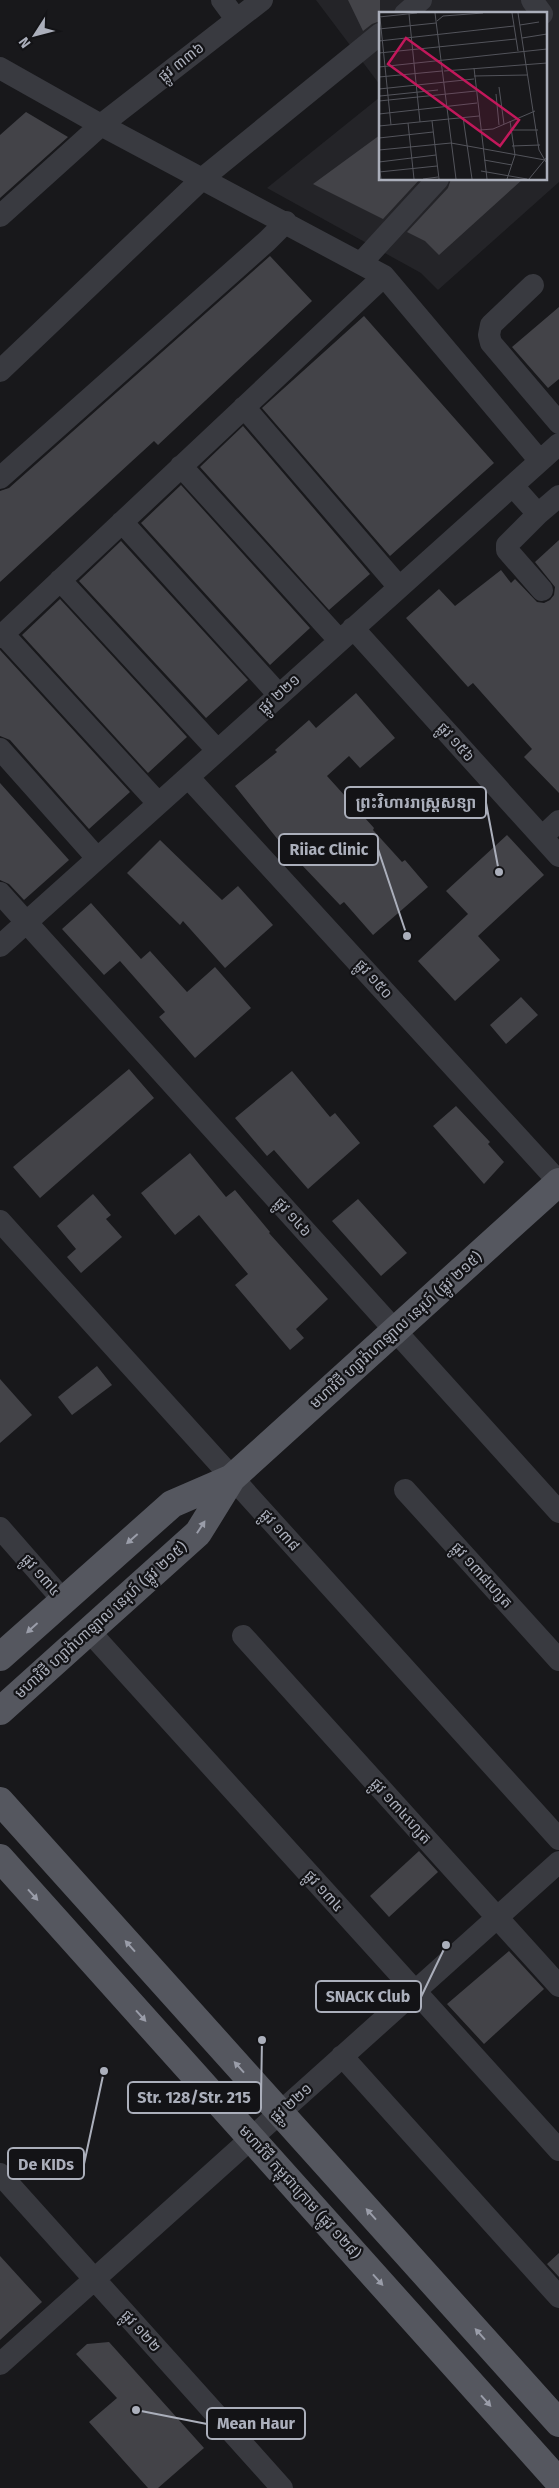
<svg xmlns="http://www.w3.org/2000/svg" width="559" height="2488" font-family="'Fira Sans','Noto Sans Khmer',sans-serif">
  <rect width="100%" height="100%" fill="#18181b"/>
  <path fill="#242428" d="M316 0H559V182L438 290 421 273 267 188 380 97V179H545V14H380V85Z"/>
  <path fill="#434348" d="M348 0H380V21L372 24 363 31Z
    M26 112 68 137 0 198V135Z
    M380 135V179H420L383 219 313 184Z
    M451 179H523L439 255 425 241 407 232 448 188Z
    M270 256 312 301 158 445 154 441 0 582V491L9 488Z
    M559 307V379L548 388 512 347Z
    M364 316 494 463 390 556 262 408Z
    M243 426 370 574 329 610 200 467Z
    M181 485 310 628 270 665 141 523Z
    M559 540V793L524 757 532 749 473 683 468 687 406 618 439 589 455 606 501 570 511 583 515 579 537 602 544 603 550 600 554 595 555 587 535 562Z
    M121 541 248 680 206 718 79 581Z
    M60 599 187 737 148 773 22 635Z
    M0 650 130 792 89 829 10 740 0 736Z
    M356 693 395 738 360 768 349 756 327 776 374 828 373 830 402 862 405 860 428 887 373 935 344 902 340 905 279 841 235 786 277 752 275 750 309 720 316 728Z
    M0 783 69 860 24 900 9 884 0 880Z
    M507 835 544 875 478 936 500 960 455 1001 418 961 468 914 446 891Z
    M160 840 222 900 238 886 273 925 225 968 183 921 180 925 127 873Z
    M91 903 141 959 150 951 187 992 215 967 251 1008 195 1058 159 1017 165 1012 120 961 104 975 62 929Z
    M521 997 538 1015 506 1044 490 1025Z
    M129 1069 154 1098 40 1198 13 1167Z
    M292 1071 330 1117 335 1113 360 1143 308 1189 274 1150 267 1156 235 1118Z
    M456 1106 490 1142 488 1144 504 1162 484 1184 433 1126Z
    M190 1153 226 1197 235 1190 270 1232 269 1233 328 1299 296 1329 304 1338 290 1350 235 1285 248 1274 199 1215 175 1235 141 1193Z
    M93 1194 111 1215 106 1219 122 1237 81 1273 67 1257 76 1249 57 1226Z
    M358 1199 407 1253 381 1276 332 1221Z
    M97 1366 112 1385 72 1415 58 1397Z
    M0 1379 32 1415 0 1443Z
    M419 1851 438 1872 389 1917 370 1896Z
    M509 1951 544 1989 484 2044 447 2004Z
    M559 2253V2277L547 2264Z
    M0 2256 42 2302 0 2340Z
    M109 2342 204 2448 158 2488H148L89 2422 117 2398 76 2354 87 2344Z"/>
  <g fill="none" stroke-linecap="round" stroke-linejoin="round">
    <path stroke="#393a40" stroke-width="22" d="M222 0 236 19
      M532 0 542 14
      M405 14 421 0
      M0 68 101 125 384 276 540 461
      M0 216 101 125 262 0
      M361 263 438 179
      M533 285 491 325 489 335 491 343 559 423
      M0 371 203 178 380 34
      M244 407 399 587
      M181 466 339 640
      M0 478 267 241 286 222
      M513 486 538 514 559 496
      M538 514 507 545V550L542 590
      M122 522 279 695
      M60 580 217 750
      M353 628 559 856
      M3 634 158 803
      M0 637 384 276
      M0 749 97 858
      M188 777 559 1182
      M542 837 559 821
      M0 893 559 1512
      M0 946 559 444
      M0 1221 559 1839
      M405 1490 559 1660
      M0 1528 63 1600
      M89 1631 559 2150
      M243 1636 559 1986
      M342 2056 559 2297
      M0 2174 282 2488
      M0 2364 559 1862"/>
    <path stroke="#55575f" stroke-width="28" d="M0 1657 172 1504 232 1478
      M0 1711 198 1533 232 1478 559 1182
      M0 1801 559 2423
      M0 1858 559 2482"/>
  </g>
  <defs><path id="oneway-solid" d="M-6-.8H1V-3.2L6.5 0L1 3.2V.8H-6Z" transform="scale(1.25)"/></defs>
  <g fill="#9a9da9">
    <use href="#oneway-solid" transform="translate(201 1527) rotate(-57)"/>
    <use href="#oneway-solid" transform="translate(132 1539) rotate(139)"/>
    <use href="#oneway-solid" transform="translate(32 1628) rotate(138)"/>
    <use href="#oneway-solid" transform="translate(33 1895) rotate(48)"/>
    <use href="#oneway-solid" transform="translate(130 1946) rotate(-132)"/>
    <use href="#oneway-solid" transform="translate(141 2016) rotate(48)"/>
    <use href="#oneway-solid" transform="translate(239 2067) rotate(-132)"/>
    <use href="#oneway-solid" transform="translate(371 2214) rotate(-132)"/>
    <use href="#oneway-solid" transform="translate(378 2280) rotate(48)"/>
    <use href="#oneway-solid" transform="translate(480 2334) rotate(-132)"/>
    <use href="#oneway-solid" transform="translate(486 2401) rotate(48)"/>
  </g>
  <g text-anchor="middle" stroke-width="4.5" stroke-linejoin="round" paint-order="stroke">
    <g font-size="15" fill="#abafbb" stroke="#131316">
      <text transform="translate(181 62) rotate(-38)" y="5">ផ្លូវ ៣៣៦</text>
      <text transform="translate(279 694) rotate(-42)" y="5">ផ្លូវ ២២១</text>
      <text transform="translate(456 742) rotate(48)" y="5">ផ្លូវ ១៥៦</text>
      <text transform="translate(374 979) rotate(48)" y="5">ផ្លូវ ១៥០</text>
      <text transform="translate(293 1217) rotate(48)" y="5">ផ្លូវ ១៤៦</text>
      <text transform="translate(396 1330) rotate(-42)" y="5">មហាវិថី ហ្សាវ៉ាហាឡាល នេរុហ៍ (ផ្លូវ ២១៥)</text>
      <text transform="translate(280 1530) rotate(48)" y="5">ផ្លូវ ១៣៨</text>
      <text transform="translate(41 1575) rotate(49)" y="5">ផ្លូវ ១៣៤</text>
      <text transform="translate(482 1575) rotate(48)" y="5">ផ្លូវ ១៣៨ហ្សេត</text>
      <text transform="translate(101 1620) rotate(-42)" y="5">មហាវិថី ហ្សាវ៉ាហាឡាល នេរុហ៍ (ផ្លូវ ២១៥)</text>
      <text transform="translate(401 1811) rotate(48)" y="5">ផ្លូវ ១៣៤ហ្សេត</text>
      <text transform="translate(324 1891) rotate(48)" y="5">ផ្លូវ ១៣៤</text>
      <text transform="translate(291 2103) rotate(-42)" y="5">ផ្លូវ ២២១</text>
      <text transform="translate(300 2192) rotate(48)" y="5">មហាវិថី កម្ពុជាក្រោម (ផ្លូវ ១២៨)</text>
      <text transform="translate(141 2331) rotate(48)" y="5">ផ្លូវ ១២២</text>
    </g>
  </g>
  <g transform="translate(379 12)">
    <rect width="168" height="168" fill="#18181b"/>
    <path fill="none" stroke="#53545b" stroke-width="1" d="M56 1 77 167M133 1 139 39M139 1 160 138 167 150M30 2 41 110M0 5 38 1M1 6 12 113M58 9 64 4 104 1M141 13 160 10M0 17 57 11M143 26 168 22M0 29 135 14M0 41 137 27M0 55 168 37M95 56 108 167M65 59 168 51M95 64 148 63M0 65 63 59M120 75 125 112M0 77 95 67M117 82 120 113M1 84 59 78M0 89 97 79M0 102 98 91M84 105 93 167M53 109 60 167M29 111 35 167M0 114 100 104M101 118 114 117 156 99M131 118H159M0 126 54 120M133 134 161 133M0 138 72 131 166 148M105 148 133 153M0 150 57 143M0 151 2 167M102 159 148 167M0 160 58 154M44 167 59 165M128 167 136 143 131 109M150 167 168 145"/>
    <path fill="#c2185b" fill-opacity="0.15" stroke="#c2185b" stroke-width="2.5" d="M27 26 140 108 121 134 9 52Z"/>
    <rect width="168" height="168" fill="none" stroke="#abafbb" stroke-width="2.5"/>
  </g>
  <path fill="none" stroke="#abafbb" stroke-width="2" d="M499 872L486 803M407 936L378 849M446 1945L421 1997M262 2040L261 2097M104 2071L84 2164M136 2410L207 2424"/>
  <g fill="#abafbb" stroke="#131316" stroke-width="2">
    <circle cx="499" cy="872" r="5"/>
    <circle cx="407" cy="936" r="5"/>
    <circle cx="446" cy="1945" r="5"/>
    <circle cx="262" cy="2040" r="5"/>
    <circle cx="104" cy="2071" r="5"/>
    <circle cx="136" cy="2410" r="5"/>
  </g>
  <g fill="#131316" stroke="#abafbb" stroke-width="2">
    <rect x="345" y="787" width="141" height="31" rx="5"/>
    <rect x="279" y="834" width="99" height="31" rx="5"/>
    <rect x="316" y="1981" width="105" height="31" rx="5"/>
    <rect x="128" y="2082" width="133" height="31" rx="5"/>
    <rect x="8" y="2148" width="76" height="31" rx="5"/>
    <rect x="207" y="2408" width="98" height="31" rx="5"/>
  </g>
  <g font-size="16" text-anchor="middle" font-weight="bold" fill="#abafbb">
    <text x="416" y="808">ព្រះវិហាររាស្ត្រសន្យា</text>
    <text x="329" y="855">Riiac Clinic</text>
    <text x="368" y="2002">SNACK Club</text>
    <text x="194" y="2103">Str. 128/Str. 215</text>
    <text x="46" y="2170">De KIDs</text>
    <text x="256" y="2429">Mean Haur</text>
  </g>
  <g transform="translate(35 35) rotate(234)" stroke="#131316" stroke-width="4" paint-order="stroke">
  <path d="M0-4L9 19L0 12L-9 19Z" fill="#abafbb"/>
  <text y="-8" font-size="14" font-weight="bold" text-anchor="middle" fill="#abafbb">N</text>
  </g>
</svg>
